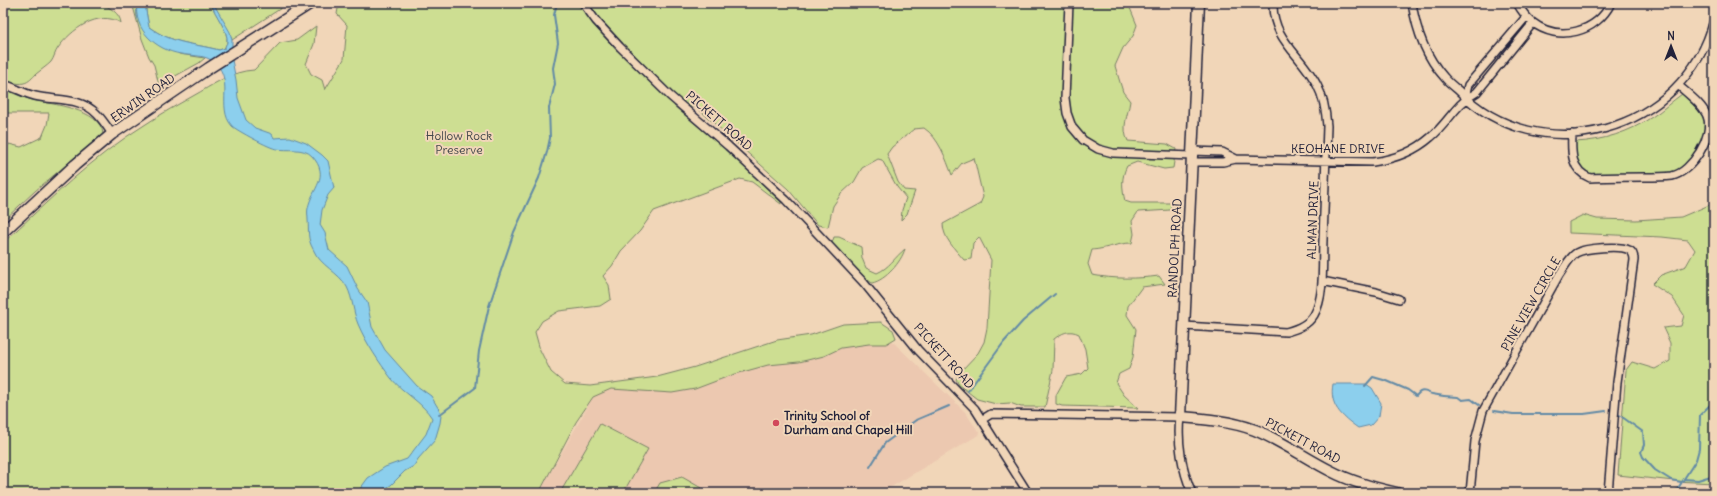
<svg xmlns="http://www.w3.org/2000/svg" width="1717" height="496" font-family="Delius,sans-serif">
  <rect width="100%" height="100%" fill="#f1d6b8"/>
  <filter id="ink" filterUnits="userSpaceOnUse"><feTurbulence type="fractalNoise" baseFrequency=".025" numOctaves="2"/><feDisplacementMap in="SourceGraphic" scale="8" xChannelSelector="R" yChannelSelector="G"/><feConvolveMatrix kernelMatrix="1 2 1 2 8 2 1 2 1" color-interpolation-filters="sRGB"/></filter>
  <g filter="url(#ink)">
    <path fill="#ecc8b0" d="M886 335 965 412 980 434 881 493H539L596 392Z"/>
    <path fill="#cdde92" stroke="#788066" d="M3 3H101C110 8 120 13 121 23 98 9 71 30 58 48 55 52 54 58 51 62 47 66 41 70 36 74 33 77 29 82 24 83 18 85 9 81 3 79Z
      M132 3H137V17L179 54 205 58 199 63 159 85 154 65 149 57 142 39Z
      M146 3H211C214 14 229 31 227 42 227 44 225 45 225 48L219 50C192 43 173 44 149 27L146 11Z
      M213 3H289L232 40Z
      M339 3H1128L1137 25 1133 36 1123 48 1115 66 1123 92 1130 101C1128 115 1121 128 1128 141L1167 144 1176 149 1173 168 1164 169 1137 162 1127 166C1121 177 1122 189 1125 201L1131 203H1172L1170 210 1138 212 1132 221 1134 234 1132 243C1118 243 1106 249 1092 250L1088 264 1092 275C1114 279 1136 279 1159 276L1165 284 1142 287 1128 306 1127 315 1136 329 1133 357 1129 369 1119 374 1116 383 1124 395 1138 408 1062 406 1056 404V395L1066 377 1082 374 1088 368 1085 349 1079 334C1069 329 1062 333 1054 339L1053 370 1045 407H1021L1010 403 996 404 977 399 959 385 956 379 960 372 978 353 984 342 987 328 991 260 979 237 973 243 971 259 964 260C955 249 943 238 943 224L980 204 983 197 974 158 962 163 952 175C946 159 939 138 924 128L914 129 892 147 887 154 898 182 904 190 915 191 907 214 901 220 902 210 906 198 897 187 882 160 878 159 862 168 854 182 841 194 833 206 828 227 818 225 788 189 696 107 674 106 732 155 781 202V204L752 182 740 179 654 211 640 231 621 251 612 266 603 276 609 285 611 299 600 306 559 311 542 321 535 332 540 350 551 372 565 384 590 386 657 377 695 367 777 340 811 335 843 324 881 322 893 330 896 338 886 344H869L841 348 824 356 799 362 768 365 732 375 695 389 672 393 611 389 593 397 576 422 539 493H3V243C47 202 94 156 146 124 161 114 177 105 193 96 213 85 231 71 254 70L280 43 297 40 316 26 314 44 306 64 311 74 322 80 325 90 344 59 347 25 337 14Z
      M3 88C12 93 22 97 32 100 51 104 101 109 103 134L35 191 3 221V153L9 144 21 147 42 137 47 125 49 113H6V121L3 126Z
      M1682 94C1699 110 1713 119 1700 143 1695 150 1691 160 1685 166 1672 178 1615 174 1596 175 1575 172 1575 160 1575 142 1602 141 1630 132 1652 117 1663 110 1672 101 1682 94Z
      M1714 203V483L1674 481 1618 475 1626 370 1632 362 1655 369 1670 361V343L1663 328 1681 326 1684 315 1672 297 1652 284 1661 275 1686 266 1695 250 1688 240 1662 237 1569 233V222L1583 215 1597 219 1636 220 1681 217Z
      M834 237H839L861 247 862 258 866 268 877 273C889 268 895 257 905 249 901 262 886 280 872 283L862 276 832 243Z
      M600 424 648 449 623 493H560Z
      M682 477 710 493H654L660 483Z"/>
    <path fill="#8ccfed" stroke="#628aa6" d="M137 3H146V11L149 27C173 44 192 43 219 50L225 48C225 45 227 44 227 42 229 31 214 14 211 3H215L216 8 230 32 232 40V60L236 80 238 98 246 120 255 128 272 134 274 138 290 137 306 143 322 155 328 161 334 188 328 195 322 210 320 225 325 233 329 250 347 266 358 289 367 302 372 327 385 350 417 386 431 396 440 411 441 416 440 423 435 440 418 459 414 466 405 471 391 485 378 493H357L368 478 385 467 407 459 426 434 432 418C422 402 403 393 391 378 379 362 366 343 358 324 353 312 353 299 347 287 339 272 320 266 313 249 307 238 309 232 308 220 308 216 307 212 308 208 312 188 331 177 312 156 304 147 287 151 277 149 271 149 236 130 232 126 215 107 237 77 211 60 204 55 190 56 181 54 156 50 133 30 137 3Z
      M1333 384H1366L1372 388 1381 403 1379 416 1371 425 1358 428C1341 416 1329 405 1333 384Z"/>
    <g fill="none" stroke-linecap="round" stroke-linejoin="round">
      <path stroke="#628aa6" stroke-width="2" d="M1365 386 1373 377 1387 381 1408 390 1416 396C1417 395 1418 393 1420 392 1424 389 1429 394 1432 394 1441 396 1449 397 1458 397L1462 400 1471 399 1479 405
        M968 391 1004 342 1023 321 1055 294
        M1494 411 1513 414H1584L1606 411
        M1618 414 1643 432 1644 445 1641 452 1643 457 1655 470 1671 480 1681 482
        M439 415 475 388 479 351 489 306 514 232 539 178 547 152 550 138 549 108 555 84 553 68 558 43 554 15 557 3
        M870 467 885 443 916 420 949 406
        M1684 479 1698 480 1714 475
        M848 493 852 490
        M1675 493 1696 460 1699 449 1700 415 1714 401"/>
      <defs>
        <path id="street" d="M583 3 596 21 620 47 670 96 728 146 786 200 864 283 918 350 975 409 1028 493
          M1069 3 1065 98 1067 113 1072 127 1083 140 1098 149 1113 153 1192 156
          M1412 3C1416 29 1426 57 1444 77 1448 82 1453 86 1458 90 1539 174 1685 132 1714 20
          M1517 3C1521 10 1526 17 1532 22 1559 43 1597 32 1611 3
          M3 84C14 87 25 94 35 96 57 101 81 97 97 114 103 120 108 128 112 134
          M1465 98 1468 85 1526 17
          M1572 134C1571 153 1571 170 1590 178 1608 177 1626 177 1644 177 1653 177 1663 177 1672 176 1692 172 1715 135 1707 116 1702 104 1688 94 1678 85
          M1192 151 1222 152 1236 159
          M1192 162H1223L1236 159 1373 162C1395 159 1414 152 1431 137 1449 122 1455 104 1477 92L1533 23
          M1322 281 1376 292 1399 299
          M1184 326 1286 332C1297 329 1308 325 1314 315 1325 296 1322 262 1323 240 1324 202 1326 164 1327 126 1326 112 1324 98 1317 85 1302 55 1272 40 1273 3
          M983 419 991 414 1180 417C1177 442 1182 470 1192 493
          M1470 493 1475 441 1483 411 1559 275C1564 268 1569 258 1576 253 1585 248 1620 245 1629 250 1633 252 1634 256 1634 260L1617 382 1608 493"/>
        <path id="secondary" d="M1199 3 1180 417C1205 419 1231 421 1255 430 1282 441 1305 458 1331 471 1352 482 1374 488 1397 493
          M3 232 75 165 112 134 209 68 311 3"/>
      </defs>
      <use href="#street" stroke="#22223b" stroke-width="10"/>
      <use href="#secondary" stroke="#22223b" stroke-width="13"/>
      <use href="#street" stroke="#f1d6b8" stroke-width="7"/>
      <use href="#secondary" stroke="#f1d6b8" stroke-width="10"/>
    </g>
  </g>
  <circle fill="#d1495b" stroke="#f1d6b8" stroke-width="1.5" cx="776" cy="423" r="4"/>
  <g text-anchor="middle" stroke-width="4" stroke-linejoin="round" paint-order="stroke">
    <g font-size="12" fill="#22223b" stroke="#f1d6b8">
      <text transform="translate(143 98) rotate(-35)" y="4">ERWIN ROAD</text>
      <text transform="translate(719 121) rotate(41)" y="4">PICKETT ROAD</text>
      <text x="1338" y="153">KEOHANE DRIVE</text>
      <text transform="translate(1313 220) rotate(-88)" y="4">ALMAN DRIVE</text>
      <text transform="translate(1175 248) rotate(-87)" y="4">RANDOLPH ROAD</text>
      <text transform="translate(1531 304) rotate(-60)" y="4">PINE VIEW CIRCLE</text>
      <text transform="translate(944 356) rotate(48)" y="4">PICKETT ROAD</text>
      <text transform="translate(1303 441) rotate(28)" y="4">PICKETT ROAD</text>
    </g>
    <g font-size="12" fill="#44484c" stroke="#f1d6b8">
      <text x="459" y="140">Hollow Rock<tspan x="459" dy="14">Preserve</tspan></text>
    </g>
    <g font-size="12" font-weight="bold" fill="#22223b" stroke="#f1d6b8" text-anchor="start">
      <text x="784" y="420">Trinity School of<tspan x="784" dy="14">Durham and Chapel Hill</tspan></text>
    </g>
  </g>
  <rect width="1717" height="496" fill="none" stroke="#f1d6b8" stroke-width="16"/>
  <rect x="8" y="8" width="1701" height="480" fill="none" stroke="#22223b" stroke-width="1.5" filter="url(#ink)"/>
  <g transform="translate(1671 46)" stroke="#f1d6b8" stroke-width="3" paint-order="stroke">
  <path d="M0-3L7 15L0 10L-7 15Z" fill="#22223b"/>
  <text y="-6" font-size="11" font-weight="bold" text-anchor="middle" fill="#22223b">N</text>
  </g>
</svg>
